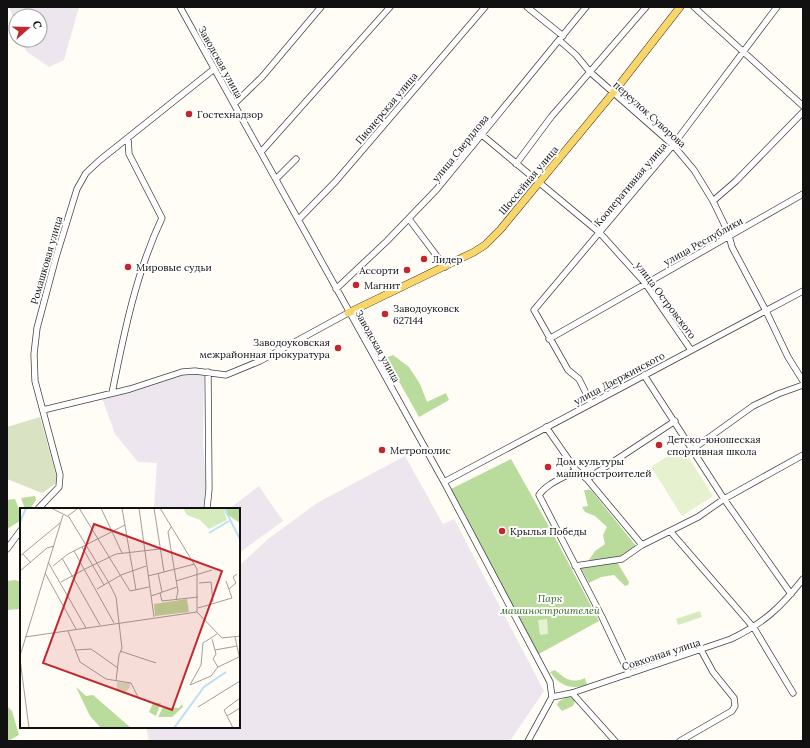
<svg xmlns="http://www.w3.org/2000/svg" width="810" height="748" font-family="Lora,serif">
  <rect width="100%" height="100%" fill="#fffdf5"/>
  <path fill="#eee6ef" d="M9 7H79L64 60 49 67 26 51 22 40H40V16H16V26Z
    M196 372 204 374 203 445 206 482 203 509H154L157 463 138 462 115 434 102 398 171 377Z
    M405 456 443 524 454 519 544 691 510 741H149L146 727H239V566L268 539 317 503Z
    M259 486 283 521 239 553V509H229Z"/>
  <path fill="#d5ebbd" d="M700 611 702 617 678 625 676 619Z"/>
  <path fill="#b9dc9c" d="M393 355 409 367 420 384 427 402 446 393 449 400 419 417 386 358Z
    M511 459 551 530 599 621 537 655 451 489Z
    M584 490H591L636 546 625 555 587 563 595 551 605 544 603 535 607 527 595 516 585 512 582 507 588 506Z
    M35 496 36 500 30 509H25L21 498Z
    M15 499 21 514 20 521 7 529V500Z
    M617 562 629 582 628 585 625 586 614 575 601 577 589 583 581 568Z
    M15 580 21 582V609L7 610V581Z
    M555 670C565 679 572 684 585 678L587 685C571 690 560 686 550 672Z
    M570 696 574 697 575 701 573 706 562 711 557 705 559 701Z
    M7 706 12 711 19 735 8 741Z"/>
  <path fill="#d9e3c4" d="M40 417 58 482 42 493 7 479V427Z"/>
  <path fill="#e6f2cf" d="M682 447 713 496 682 516 651 467Z
    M547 619 548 634 540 635 538 620Z"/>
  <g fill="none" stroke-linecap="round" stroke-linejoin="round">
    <defs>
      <path id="minor" d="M180 7 444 482 550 682 552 697 528 741
        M527 7 563 36
        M694 7 803 106
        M559 40 576 55 590 72 673 145 694 170 713 201 728 232 732 247 766 311 788 357 803 381
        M234 104 262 77 321 7
        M482 135 600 233 645 283 691 350
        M261 152 390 7
        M516 164 551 117 646 7
        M276 179 296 159
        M713 201 736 181 803 112
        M299 219 336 181 485 7
        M409 219 445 267
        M336 289 387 241 437 189 586 7
        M549 339 803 194
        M644 375 724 499 791 594
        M112 393C124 333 136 273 162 218L129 154 128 138
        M591 403 579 379 568 370 534 310 673 145 777 7
        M43 410 130 389 182 372 195 371 226 375 260 361 348 313
        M546 427 576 470 587 479 642 545
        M693 449 753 406 778 394 803 385
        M576 470C564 478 547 483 539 495L602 617 629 674
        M587 479 675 421
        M444 482 803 291
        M38 509 59 487 60 475 35 381 34 354 37 328 56 257 77 189 86 173 100 160 214 69
        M207 509 209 489 208 372
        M670 531 754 628 793 693
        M7 549 21 530
        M575 566 622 559 642 545 698 517 724 499 803 455
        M572 693 615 741
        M552 697 572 693 731 639C764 623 781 607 803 579
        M680 741 732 711 735 706 734 698 713 672 701 650"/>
      <path id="major" d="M348 313 474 252 485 245 500 230 613 93 680 7"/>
    </defs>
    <use href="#minor" stroke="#444" stroke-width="7"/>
    <use href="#major" stroke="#222" stroke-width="8"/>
    <use href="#minor" stroke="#fff" stroke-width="5.5"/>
    <use href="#major" stroke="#f9d66b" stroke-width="7"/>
  </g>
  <g fill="#c4262e" stroke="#fff" stroke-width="1.5">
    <circle cx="189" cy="114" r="4"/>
    <circle cx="424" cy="259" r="4"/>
    <circle cx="128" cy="267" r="4"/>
    <circle cx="407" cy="270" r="4"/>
    <circle cx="356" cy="285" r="4"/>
    <circle cx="385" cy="314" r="4"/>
    <circle cx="338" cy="348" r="4"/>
    <circle cx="659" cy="445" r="4"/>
    <circle cx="382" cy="450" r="4"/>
    <circle cx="548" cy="467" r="4"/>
    <circle cx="502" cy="531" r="4"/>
  </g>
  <g text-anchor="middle" stroke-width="4" stroke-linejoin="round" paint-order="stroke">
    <g font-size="10" fill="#111" stroke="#fff">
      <text transform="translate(221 62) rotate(61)" y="4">Заводская улица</text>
      <text transform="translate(386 108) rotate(-50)" y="4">Пионерская улица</text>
      <text transform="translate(650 114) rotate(42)" y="4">переулок Суворова</text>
      <text transform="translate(460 148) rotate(-51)" y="4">улица Свердлова</text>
      <text transform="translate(528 180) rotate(-50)" y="4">Шоссейная улица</text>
      <text transform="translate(630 184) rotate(-50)" y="4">Кооперативная улица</text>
      <text transform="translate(703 241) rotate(-29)" y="4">улица Республики</text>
      <text transform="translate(46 260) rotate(-74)" y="4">Ромашковая улица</text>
      <text transform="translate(666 300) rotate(53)" y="4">улица Островского</text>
      <text transform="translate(378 346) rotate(61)" y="4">Заводская улица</text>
      <text transform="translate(619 378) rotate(-28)" y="4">улица Дзержинского</text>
      <text transform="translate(661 654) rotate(-18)" y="4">Совхозная улица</text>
    </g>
    <g font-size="10" fill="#111" stroke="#fff" text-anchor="start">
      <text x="197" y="118">Гостехнадзор</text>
      <text x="432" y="263">Лидер</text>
      <text x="136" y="271">Мировые судьи</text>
      <text x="399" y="274" text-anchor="end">Ассорти</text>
      <text x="364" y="289">Магнит</text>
      <text x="393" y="312">Заводоуковск<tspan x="393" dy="12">627144</tspan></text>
      <text x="330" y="346" text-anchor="end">Заводоуковская<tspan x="330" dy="12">межрайонная прокуратура</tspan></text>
      <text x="667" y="443">Детско-юношеская<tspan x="667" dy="12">спортивная школа</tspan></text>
      <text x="390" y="454">Метрополис</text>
      <text x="556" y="465">Дом культуры<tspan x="556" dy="12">машиностроителей</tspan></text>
      <text x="510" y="535">Крылья Победы</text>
    </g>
    <g font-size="10" font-style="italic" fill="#2f6b1f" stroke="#fff">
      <text x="550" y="602">Парк<tspan x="550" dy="12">машиностроителей</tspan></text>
    </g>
  </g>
  <g transform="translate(20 508)">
    <rect width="220" height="220" fill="#fffdf5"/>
    <path d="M163 0H203L207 12 189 21 180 12 167 7Z" fill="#d5ebbd"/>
    <path d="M206 0H220V15L208 7ZM167 91 169 104 135 108 134 96ZM56 179 66 188 73 187 111 220H81L70 208ZM133 195H141L136 208 129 204ZM162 196 163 199 152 209H138L143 199 159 200Z" fill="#b9dc9c"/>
    <path d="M97 174 110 175V179L104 186 97 182Z" fill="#d9e3c4"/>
    <path fill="none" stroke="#b9e0f7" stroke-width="2" d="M204 0 220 31M0 14 6 0M189 25 209 13M154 220 184 179 206 164"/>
    <path fill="none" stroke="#a09f9a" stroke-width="1" d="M31 0 49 9 89 75 96 89 99 115M59 0 110 83 129 79M81 0 102 45M102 0 116 82M119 0 134 109M134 0 144 64M140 0 177 61V104L202 130 220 128M48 8 58 0M151 19 148 24 158 83 156 92M62 39 84 77M54 43 94 115M3 46 11 55M0 48 40 15M42 50 80 117M28 54 66 120M33 58 48 46 105 17M65 61 96 46 140 41M0 63 27 40 34 38M25 65 56 121M138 65 142 84M128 68 175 56M156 73 192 62M41 74 65 61M179 75 191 74 193 94M77 81 101 67 126 58M209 81 216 75 213 69 217 66M140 85 142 93 178 89M131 88 157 79M178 100 212 90 206 73M48 123 60 154 86 171 111 175 118 189M5 129 177 104M215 129 220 152M192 131 196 146 193 151 198 159M55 142 71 141 98 160M195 142 217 138M100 143 136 155M0 148 43 7M0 151 9 220M96 173 99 147 102 140 99 115M170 177 181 157 183 135 197 126M170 177 191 168 198 159 219 149M178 199 220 173M207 208 220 200M213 220 204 202 220 190"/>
    <path fill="#c4262e" fill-opacity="0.15" stroke="#c4262e" stroke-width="2" d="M74 16 202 63 152 202 23 155Z"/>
    <rect width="220" height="220" fill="none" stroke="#111" stroke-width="2"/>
  </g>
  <rect width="810" height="748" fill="none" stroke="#111111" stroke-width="16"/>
  <g transform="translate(28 28) rotate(70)"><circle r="19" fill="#ffffff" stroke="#a0a0a0"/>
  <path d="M0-3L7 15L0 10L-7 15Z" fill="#c4262e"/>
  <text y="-6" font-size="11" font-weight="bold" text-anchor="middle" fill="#111111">С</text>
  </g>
</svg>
